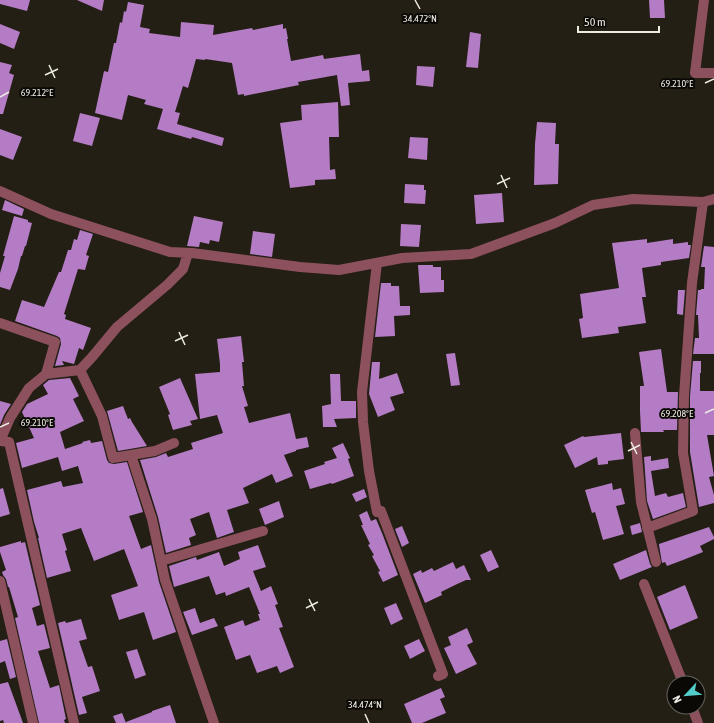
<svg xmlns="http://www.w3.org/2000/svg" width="714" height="723" font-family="'Asap Condensed',sans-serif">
  <rect width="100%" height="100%" fill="#231f14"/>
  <path fill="#b47cc5" d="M0 0H30L27 11 0 4Z
    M77 0H104L102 11Z
    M649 0H664L665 18H650Z
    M128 2 144 5 140 27 150 29 149 33 180 37 181 22 214 25 213 35 252 28 253 30 283 24V29L286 28 288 39H287L291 61 323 55 324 59 360 54 362 71 369 70 370 81 348 83 350 105 341 106 337 75 298 82 299 85 244 96V94L238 95 232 63 205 59V60L196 59 188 88 183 86 175 112 180 113 177 124 224 138 222 146 192 137 191 139 157 129 163 109 144 104 146 100 128 95 122 120 95 113 104 71 108 72 114 43H116L120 22 122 23 124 11 126 12Z
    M0 24 20 32 14 49 0 43Z
    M470 32 481 34 478 68 466 67Z
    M0 62 12 65 9 73 14 75 3 114H0Z
    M417 66 435 67 433 87 416 85Z
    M338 102 339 137H329L330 170 335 169 336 179 315 180V185L290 188 280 123 302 120 301 105Z
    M80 113 100 118 92 146 73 141Z
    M537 122 556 123 555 144H559L558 184 534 185 535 144Z
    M0 129 22 137 13 160 0 155Z
    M410 137 428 138 427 160 408 158Z
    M405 184 424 185V190H426L425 204 404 203Z
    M502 193 504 222 476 224 474 195Z
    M5 200 24 209 22 216 2 210Z
    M14 216 28 220V222L32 223 26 246H25L22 256H21L18 269 10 290 0 287V273L5 256H3Z
    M194 216 223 222 219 242 210 240 209 244 200 242 199 247 187 246Z
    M401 224 421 225 419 247 400 246Z
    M80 230 93 234 86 255 89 256 85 270 78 269 64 314 66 315 65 319 91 328 83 350 79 348 74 364 62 361 64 365 55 366 61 344 60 338 57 336 15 321 22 300 44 307 59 272H61L68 250H71L74 239 77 240Z
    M253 231 275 234 272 257 250 254Z
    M647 239V243L673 239V244L688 242V245H691L689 258 661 262V265L642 268 646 297H642L646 323 618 327 619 333 582 338 579 319 583 318 580 294 619 288 612 243Z
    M704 246 714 247V354H693L695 338H699L698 315H696L698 290H701V289H704L705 267H701Z
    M418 265H433V267H441V280H444V292L420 293Z
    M381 283H391V286H399L400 306H410V315L394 316 395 336 375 337Z
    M678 290H685L683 315 677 314Z
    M241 336 244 362H242L244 386H242L248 406 244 407 249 423 290 413 296 439 307 437 309 447 296 450V451L284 455 293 476 276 483 272 474 243 488 249 503 227 510 234 532 217 538 209 512 190 519 196 535 189 538 191 545 166 553 158 517 140 460 156 457 166 453 168 457 193 449 191 443 223 433 217 415 200 419 195 374 220 372V364L217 339Z
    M661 349 667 392H678L677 430H663L664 432H641L640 411V386H644L639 352Z
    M455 353 460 385 451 386 446 354Z
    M693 361H701V373H700V391H714V435H707L714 476 709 477 714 495V503L699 507 690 452V396Z
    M372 362H380L379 379 397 373 404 393 390 397 395 410 378 417 369 394Z
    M330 374H340L341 401H356V418L334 419 337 427H323L322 406 331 404Z
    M70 378 79 396 73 399 84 421 60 432 65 449 83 443 82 442 90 440 91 443 102 441 107 460 109 463 114 464 127 462 143 512 129 516 141 549 151 545 159 582 176 632 153 640 144 612 119 620 111 595 138 586 124 549 94 561 81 528 62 534 67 550 65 551 71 571 47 578 38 538H39L34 522 27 490 61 481 63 487 83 483 78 466 62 471 58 457 22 468 16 443 34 438 22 412 27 404 48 394 43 385 49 380Z
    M180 378 198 419 190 421 192 425 173 430 168 415 170 414 159 387Z
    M0 401 11 404 4 415 0 425Z
    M123 406 128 419 130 418 132 422 147 446 118 451 107 411Z
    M621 433 624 459 608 461V464L598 465 597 457 575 468 564 445 583 436 584 437Z
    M343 443 350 458 348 459 354 476 332 484 331 483 310 489 304 471 325 464 324 462 337 458 332 448Z
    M651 456V461L668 458 669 468 651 471 655 496 666 493 668 497 683 493 686 507 653 519 647 501 644 457Z
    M612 483 613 490 621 488 625 504 616 506 624 534 603 540 595 512 592 513 585 490Z
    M3 488 10 514 0 517V489Z
    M364 489 367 497 356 502 352 494Z
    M279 501 284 517 265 525 259 509Z
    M367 511 371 521 376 519 382 533 398 575 383 582 378 572 380 571 372 556 374 555 368 545 370 544 361 525H363L359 515Z
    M640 523 642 532 632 535 630 526Z
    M402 526 409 543 402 547 395 529Z
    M709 527 714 537V539L700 546 703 552 683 560 667 566 665 562 662 563 659 545V544Z
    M21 541V543L25 542 40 605 32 608 37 626 44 624 50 648 38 651 50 688 59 685 66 719 64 720 65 723H39L15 618 18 617 9 587H8L6 579 3 575 2 572 6 570 0 552V547Z
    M258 545 266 567 253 571 261 591 271 586 278 604 275 605 283 627 279 628 294 667 280 673 277 666 257 673 250 655 236 660 224 627 243 620 245 626 260 620 258 614H260L249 587 226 596 225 592 216 595 209 576 174 587 169 566 196 557 197 560 219 552 224 566 240 559 238 552Z
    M491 550 499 567 488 572 480 555Z
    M646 550 650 564 652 567 620 580 613 564Z
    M453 562 456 569 464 565 471 580H466L455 585 441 592 442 595 425 603 413 574 421 570 422 573 432 568 434 571Z
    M685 585 698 618 670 630 657 597Z
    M396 603 403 619 391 625 384 608Z
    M195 608 200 623 214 618 218 626 192 635 183 612Z
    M81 619 87 639 79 641 88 667 92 666 100 691 82 697 87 713 79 715 58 623 65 621 66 623Z
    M467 628 473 642 467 645 477 664 456 674 444 648 451 645 448 637Z
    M7 639 16 677 10 679 5 661 0 663V641Z
    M419 639 425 651 410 659 404 646Z
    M137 649 146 675 135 679 126 652Z
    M8 682 23 723H4L3 720 0 721V684Z
    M441 688 445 697 440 699 446 713 422 723H412L404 704Z
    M170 705 176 723H126V722L152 712V711Z
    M122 713 126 723H116L113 716Z"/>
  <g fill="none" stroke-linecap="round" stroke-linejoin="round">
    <path stroke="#8d515e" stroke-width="10" d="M704 0 695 73H714
      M0 191 51 214 170 252 192 253 300 267 339 270 402 258 471 254 555 223 593 205 633 199 703 202 714 199
      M377 263 362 392 363 422 369 471 377 512 381 511 443 674 438 676
      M0 323 55 342 46 374
      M80 370 93 356 117 327 167 285 183 269 188 253
      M635 433 641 502 656 562
      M0 441 9 442 74 723
      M0 441 10 418 29 388 46 374 80 370 102 416 113 458 155 451 174 443
      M131 455 152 519 165 580 214 723
      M647 528 693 511 683 453 684 396 692 283 703 202
      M161 561 263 531
      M0 581 33 723
      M644 584 683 683
      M692 707 698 723"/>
  </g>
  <path fill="none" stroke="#eeebe4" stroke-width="1.5" d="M415 0 420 9M49 65 55 78M45 75 58 69M705 83 714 79M0 97 9 92M501 175 507 188M497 184 510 178M179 332 185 345M175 341 188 335M705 413 714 409M0 427 9 423M631 442 637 454M628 451 640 445M309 599 315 611M306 608 318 602M365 714 369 723"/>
  <g font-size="10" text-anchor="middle" fill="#eeebe4" stroke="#0b0905" stroke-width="4" stroke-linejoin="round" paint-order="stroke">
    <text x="420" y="22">34.472°N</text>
    <text x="677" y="87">69.210°E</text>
    <text x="37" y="96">69.212°E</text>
    <text x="677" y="417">69.208°E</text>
    <text x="37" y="426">69.210°E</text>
    <text x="365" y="708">34.474°N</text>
  </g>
  <g transform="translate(686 695) rotate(244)"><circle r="19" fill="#0b0905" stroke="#66635e"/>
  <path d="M0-3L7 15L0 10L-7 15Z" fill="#53cdc9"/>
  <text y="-6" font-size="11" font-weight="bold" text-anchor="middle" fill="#eeebe4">N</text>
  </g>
  <path d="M578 26v6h81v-6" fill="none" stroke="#eeebe4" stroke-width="2"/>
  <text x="584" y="26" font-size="12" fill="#eeebe4" stroke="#0b0905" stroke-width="3" paint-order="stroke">50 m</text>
</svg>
